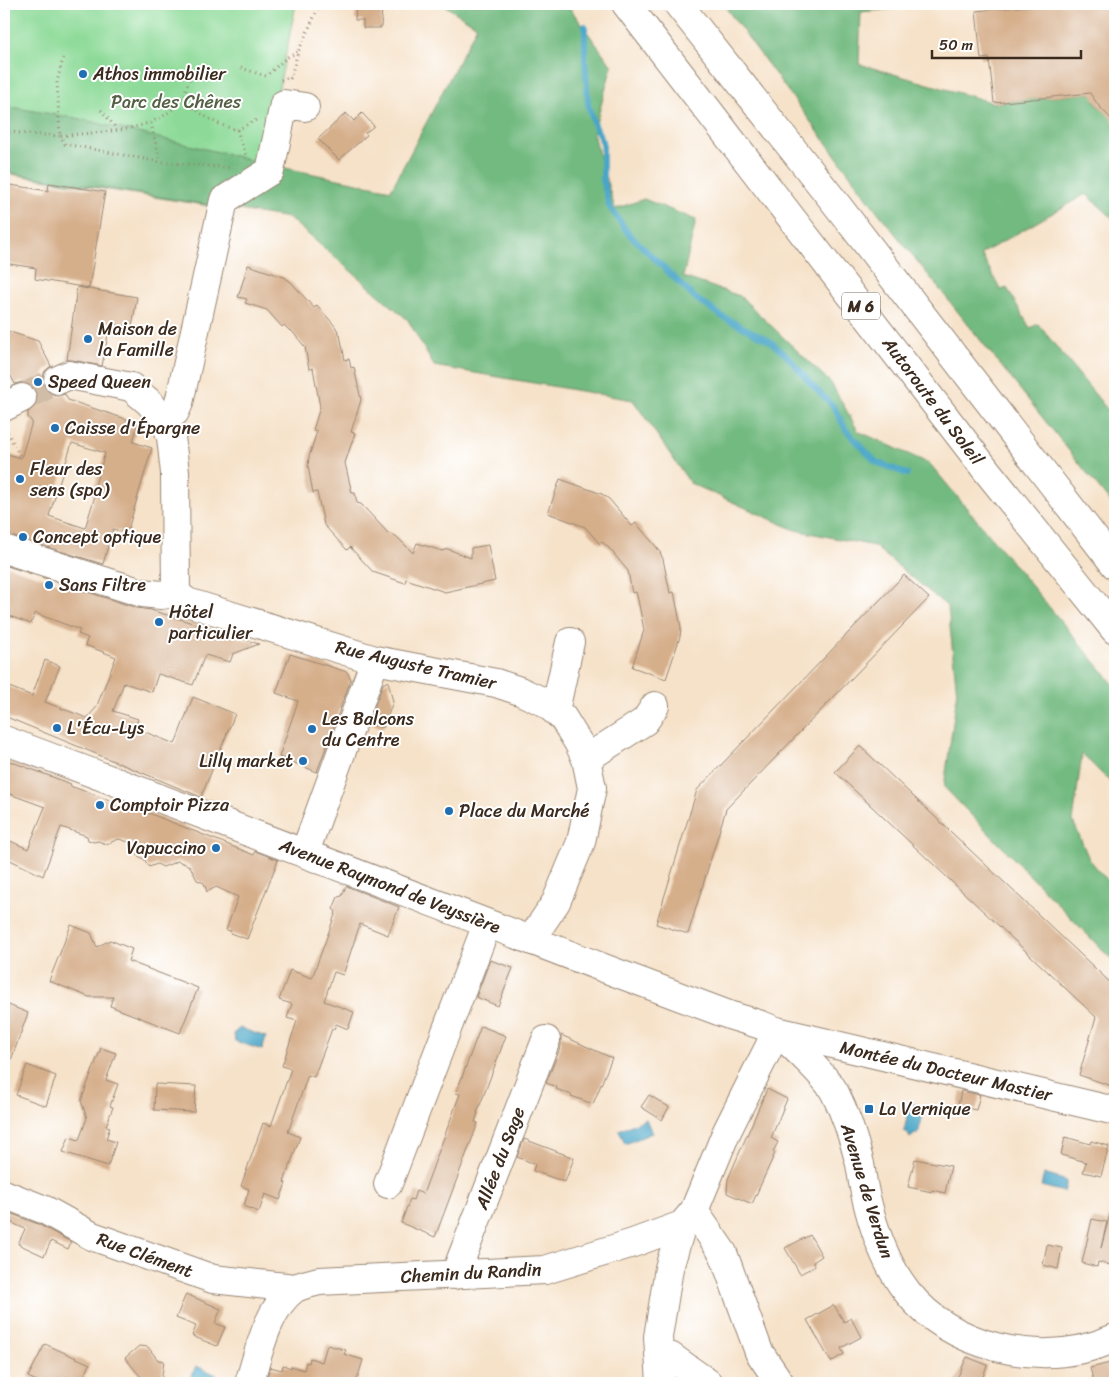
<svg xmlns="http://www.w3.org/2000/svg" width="1119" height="1387" font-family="Sriracha,sans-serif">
  <rect width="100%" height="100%" fill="#fff"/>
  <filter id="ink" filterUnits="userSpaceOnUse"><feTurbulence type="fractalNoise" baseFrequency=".02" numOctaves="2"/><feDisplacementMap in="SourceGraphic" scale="10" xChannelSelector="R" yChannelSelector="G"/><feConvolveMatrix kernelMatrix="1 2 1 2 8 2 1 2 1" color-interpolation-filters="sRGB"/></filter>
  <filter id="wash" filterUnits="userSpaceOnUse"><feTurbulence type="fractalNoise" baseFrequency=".0096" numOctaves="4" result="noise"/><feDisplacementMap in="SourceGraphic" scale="20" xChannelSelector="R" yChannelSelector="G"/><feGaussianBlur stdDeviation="1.12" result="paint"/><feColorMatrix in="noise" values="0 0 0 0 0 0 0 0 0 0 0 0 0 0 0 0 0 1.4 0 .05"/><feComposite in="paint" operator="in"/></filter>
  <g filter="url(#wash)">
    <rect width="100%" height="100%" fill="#f6e2c9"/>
    <path fill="#8dda98" stroke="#64825b" d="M4 4H296L263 166 210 206 4 173Z"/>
    <path fill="#72ba80" stroke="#56724f" d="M442 4H567L612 66 593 134 615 209 644 199 696 220 683 277 740 296 831 383 858 431 930 464 1115 686V787L1082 754 1073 821 1089 859 1115 889V963L944 787 957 694 948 607 874 546 795 530 690 483 633 400 434 366 408 320 289 218 4 172V106L76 118 285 168 391 190 477 26Z
      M723 4H942L861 12 859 64 994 103 1091 93 1098 106 1115 119V220L1086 194 981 254 1001 290 1007 288 1030 328 1038 324 1115 419V508L877 211Z"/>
    <path fill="#49a6c7" stroke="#426872" d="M240 1028 266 1037 262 1050 235 1041 234 1033Z
      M910 1103 925 1107 918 1134H915L910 1138 907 1132 904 1131Z
      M646 1119 652 1133 625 1144 619 1130Z
      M1044 1174 1067 1181 1064 1192 1041 1186Z
      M196 1366 217 1375 213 1383H206L191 1377Z"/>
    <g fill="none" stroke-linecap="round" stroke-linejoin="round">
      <path stroke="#49a6c7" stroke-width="6" d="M585 26V57L588 104 593 121 603 143V179L609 206 628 233 695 298 723 317 770 341 788 357 813 386 834 407 846 430 876 462 907 474"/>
    </g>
    <g id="blocks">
      <path fill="#d5ae8a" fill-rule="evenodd" d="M356 4H382L381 28H363V20H355Z
        M1047 4H1115V123L1098 105 1090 93 994 103 989 58 981 59 976 11Z
        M346 113 354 121 362 113 374 126 365 133 367 135 339 160 318 139Z
        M49 183 105 192 89 288 35 279 36 268 4 263V184L48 191Z
        M248 265 284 277 291 282 314 308 317 305 335 326 340 335 345 360 349 359 351 368 354 367 361 400 351 432 355 433 345 463 352 493H355L357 503 361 504 388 533 396 536 413 553 417 543 442 551 448 549 471 558V548L488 545 495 581 445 592 406 579 405 583 373 572 350 547 347 550 324 525 317 492 313 493 308 466 309 457 317 431 313 430 320 407 313 368 309 369 305 347 291 330 290 331 284 325 282 327 267 310 245 303 247 299 238 297Z
        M77 287 137 297 132 327 110 324 102 366 72 360H67Z
        M4 330 38 341 51 366 45 371 42 379 44 386 49 392 57 396 65 394 68 400 138 423 133 442 152 448 127 533 113 529 103 564 4 534V453L21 458 32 422 28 417V412L35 406 38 398 36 391 30 385 22 382 15 384 4 363ZM72 443 105 453 92 495 95 496 85 528 49 516Z
        M560 479 602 494 609 499 632 526 636 523 659 550 663 559 670 593 674 592 681 627 680 637 666 679 632 667 644 630 638 600 636 592 632 593 628 571 609 548 602 542 600 544 585 527 548 513Z
        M4 565 137 608 151 610 259 644 233 654 230 662 205 655 193 685 158 674 152 692 124 683 113 711 138 719 135 728 175 744 193 697 235 714 201 797 4 716V685L32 696 45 660 60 666 45 702 87 718 96 708 116 657 85 645 88 638 78 634 80 630 35 613 31 624 4 614Z
        M904 575 929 598 726 809 688 934 656 924 697 790Z
        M290 654 347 672 351 679 317 772 279 757 298 701 276 693Z
        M388 681 393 702 383 728 369 723 383 684Z
        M860 746 1115 987V1077L1112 1086 1079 1075 1096 1017 835 772Z
        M4 759 71 784 70 786 115 802 116 800 254 855 255 851 278 860 247 939 230 933 231 931 226 930 238 897 216 887 207 892 204 883 197 880 190 866 178 861 163 867 157 864 149 867 144 859 138 856 132 843 119 839 106 844 98 841 94 842 88 840 87 836 61 827 43 876 4 857V838L28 849 45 807 4 792Z
        M346 886 399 907 388 935 360 924 343 975 334 972 324 1001 354 1012 348 1029 336 1024 334 1029H332L314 1077 308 1075 288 1132 300 1137 284 1182 286 1183 280 1200 265 1194 259 1212 244 1206 249 1189 241 1186 263 1123 271 1126 291 1069 282 1066 297 1021 287 1018 292 1004 279 1000 290 970 312 978 336 912 333 909 338 897 342 896Z
        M71 925 91 933 97 947 110 940 132 949 128 961 198 988 180 1033 110 1006 113 997H89L49 981Z
        M490 960 513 968 498 1006 476 997Z
        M4 1003 28 1013 6 1074 4 1073Z
        M481 1026 506 1036 477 1113H478L475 1122 478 1123 435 1237 401 1223 410 1199 413 1200 416 1191 423 1194 460 1094 456 1093Z
        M561 1035 612 1058 593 1104 571 1096 572 1095 556 1089 557 1087 546 1083 561 1046Z
        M101 1048 116 1053 106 1080 118 1084 110 1106 113 1107 106 1126 110 1127 106 1139 116 1142 108 1166 63 1152 69 1137 79 1140 87 1118 81 1101Z
        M27 1065 56 1076 46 1106 16 1095Z
        M155 1084 196 1086 194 1112 154 1110Z
        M767 1089 787 1099 771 1138 778 1142 773 1152 775 1153 752 1204 727 1193 728 1179Z
        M961 1091 980 1095 976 1110 958 1106Z
        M649 1095 669 1107 662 1120 641 1107Z
        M1065 1137 1090 1144 1091 1141 1109 1146 1101 1176 1083 1172 1086 1162 1061 1155Z
        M524 1139 574 1158 565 1182 533 1171 535 1164 517 1157Z
        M915 1159 951 1166 945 1193 932 1190V1192L908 1187Z
        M4 1211 38 1224 71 1242 68 1249 51 1241 44 1256 18 1244 25 1229 4 1219Z
        M1110 1214 1115 1215V1266L1098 1262 1097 1267 1082 1263 1092 1219 1107 1222 1101 1248Z
        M810 1235 822 1256 813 1262 815 1266 800 1274 785 1248Z
        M1047 1245 1062 1248 1058 1269 1043 1265Z
        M186 1294 221 1309 215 1323 225 1327 217 1346 192 1336 196 1326 176 1318Z
        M834 1305 844 1322 851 1318 861 1337 841 1348 844 1354 831 1362 807 1320Z
        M45 1344 90 1364 82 1383H41L28 1377Z
        M327 1345 346 1350 344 1354 363 1360 356 1383H265L270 1367 282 1370 283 1365 291 1368V1366L304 1370 306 1362 309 1363 310 1358 322 1362Z
        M139 1346 148 1347 158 1360 164 1361 161 1383H146L125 1358Z
        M967 1357 987 1365 981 1383H955Z
        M1110 1363 1115 1383H1094L1090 1368Z"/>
    </g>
  </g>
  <g filter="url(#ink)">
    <use href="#blocks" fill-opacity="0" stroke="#988674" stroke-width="1"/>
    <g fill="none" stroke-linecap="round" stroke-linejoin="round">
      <path stroke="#d1bda7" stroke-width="28" stroke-dasharray="28 14" stroke-linecap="butt" d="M22 398 58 380"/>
      <defs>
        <path id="minor" d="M58 380 69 375 131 387 150 403 168 428 171 437 175 473 176 593
          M4 407 22 398
          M163 420 175 412 179 403 224 200 270 171 284 104 305 107
          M4 549 142 593 161 595 176 593 187 602 375 660 496 683 520 691 546 703 563 718 579 744 586 759 592 788 581 842 556 902 538 929 533 941
          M555 711 570 642
          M586 759 645 721 655 706
          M305 852 375 660
          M388 1184 487 924
          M4 1194 45 1210 92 1236 213 1279 295 1288
          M694 1211 723 1253 759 1352 780 1383
          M455 1275 546 1040
          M660 1356H670L708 1383
          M249 1383C259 1353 267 1309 294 1289 300 1285 312 1283 319 1281L545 1270 633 1243 682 1225 694 1211 726 1133 777 1031 1115 1111
          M661 1383 658 1337 669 1268 682 1225"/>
        <path id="major" d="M4 740C204 814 402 891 601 967 644 983 686 999 729 1015 743 1020 768 1025 779 1034 792 1044 828 1079 835 1093 846 1115 854 1140 860 1164 862 1175 863 1186 866 1197 884 1273 916 1326 996 1347 1036 1357 1077 1355 1115 1338"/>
        <path id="highway" d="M626 4 987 471 1115 630
          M678 4 837 205 1115 565"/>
      </defs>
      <use href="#minor" stroke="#988674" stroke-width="30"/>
      <use href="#major" stroke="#988674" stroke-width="30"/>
      <use href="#highway" stroke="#988674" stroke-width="30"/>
      <path stroke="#988674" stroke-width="3" stroke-dasharray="1 4" stroke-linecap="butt" d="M63 58 57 82 60 136C99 131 157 134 182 99
        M241 68 266 76 286 58 298 52
        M193 70 182 99C203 115 211 123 237 130L256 120
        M290 79 298 52 320 4
        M281 80 291 77
        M101 110 116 128
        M151 123 160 162
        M237 130 247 158
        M4 131 27 134 60 136 65 144 160 162 232 168
        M5 428 21 458"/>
      <use href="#minor" stroke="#fff" stroke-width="28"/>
      <use href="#major" stroke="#fff" stroke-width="28"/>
      <use href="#highway" stroke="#fff" stroke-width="28"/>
    </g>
  </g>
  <g fill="#1f6fb2" stroke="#fff" stroke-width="2">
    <circle cx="83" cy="74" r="5"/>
    <circle cx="88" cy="339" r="5"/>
    <circle cx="38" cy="382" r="5"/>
    <circle cx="55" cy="428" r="5"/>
    <circle cx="20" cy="479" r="5"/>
    <circle cx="23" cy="537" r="5"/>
    <circle cx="49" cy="585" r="5"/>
    <circle cx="159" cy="622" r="5"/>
    <circle cx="57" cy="728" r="5"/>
    <circle cx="312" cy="729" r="5"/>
    <circle cx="303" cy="761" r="5"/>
    <circle cx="100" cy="805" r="5"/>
    <circle cx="449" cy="811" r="5"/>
    <circle cx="216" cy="848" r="5"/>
    <rect x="864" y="1104" width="10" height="10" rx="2.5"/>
  </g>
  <g text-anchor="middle" stroke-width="4" stroke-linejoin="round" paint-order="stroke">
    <rect fill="#fff" stroke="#766a62" stroke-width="1" x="842" y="292.5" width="38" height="27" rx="4"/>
    <g font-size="16" font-weight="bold" fill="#3b2a1e">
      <text x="861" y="312">M 6</text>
    </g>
    <g font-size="18" fill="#3b2a1e" stroke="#fff" text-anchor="start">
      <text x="93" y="80">Athos immobilier</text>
      <text x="98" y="335">Maison de<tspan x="98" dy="21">la Famille</tspan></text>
      <text x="48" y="388">Speed Queen</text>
      <text x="65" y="434">Caisse d'Épargne</text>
      <text x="30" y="475">Fleur des<tspan x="30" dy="21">sens (spa)</tspan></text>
      <text x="33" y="543">Concept optique</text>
      <text x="59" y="591">Sans Filtre</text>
      <text x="169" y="618">Hôtel<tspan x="169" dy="21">particulier</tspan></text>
      <text x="322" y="725">Les Balcons<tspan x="322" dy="21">du Centre</tspan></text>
      <text x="67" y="734">L'Écu-Lys</text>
      <text x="293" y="767" text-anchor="end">Lilly market</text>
      <text x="110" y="811">Comptoir Pizza</text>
      <text x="459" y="817">Place du Marché</text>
      <text x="206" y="854" text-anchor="end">Vapuccino</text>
      <text x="879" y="1115">La Vernique</text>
    </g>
    <g font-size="18" fill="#545f43" stroke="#fff">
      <text x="176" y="108">Parc des Chênes</text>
    </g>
    <g font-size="18" fill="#3b2a1e" stroke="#fff">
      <text transform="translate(933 401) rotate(53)" y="6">Autoroute du Soleil</text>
      <text transform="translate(416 665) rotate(13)" y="6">Rue Auguste Tramier</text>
      <text transform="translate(390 886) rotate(21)" y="6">Avenue Raymond de Veyssière</text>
      <text transform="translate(946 1071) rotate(13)" y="6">Montée du Docteur Mastier</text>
      <text transform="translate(500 1158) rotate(-69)" y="6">Allée du Sage</text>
      <text transform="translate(867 1191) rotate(73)" y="6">Avenue de Verdun</text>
      <text transform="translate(145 1255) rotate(20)" y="6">Rue Clément</text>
      <text transform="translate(471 1273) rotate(-3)" y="6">Chemin du Randin</text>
    </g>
  </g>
  <rect width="1119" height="1387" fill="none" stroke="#fff" stroke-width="20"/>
  <path d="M932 50v8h149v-8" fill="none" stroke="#3b2a1e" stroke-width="2.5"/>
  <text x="939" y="50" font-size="15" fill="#3b2a1e" stroke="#ffffff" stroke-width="4" paint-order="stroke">50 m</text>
</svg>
